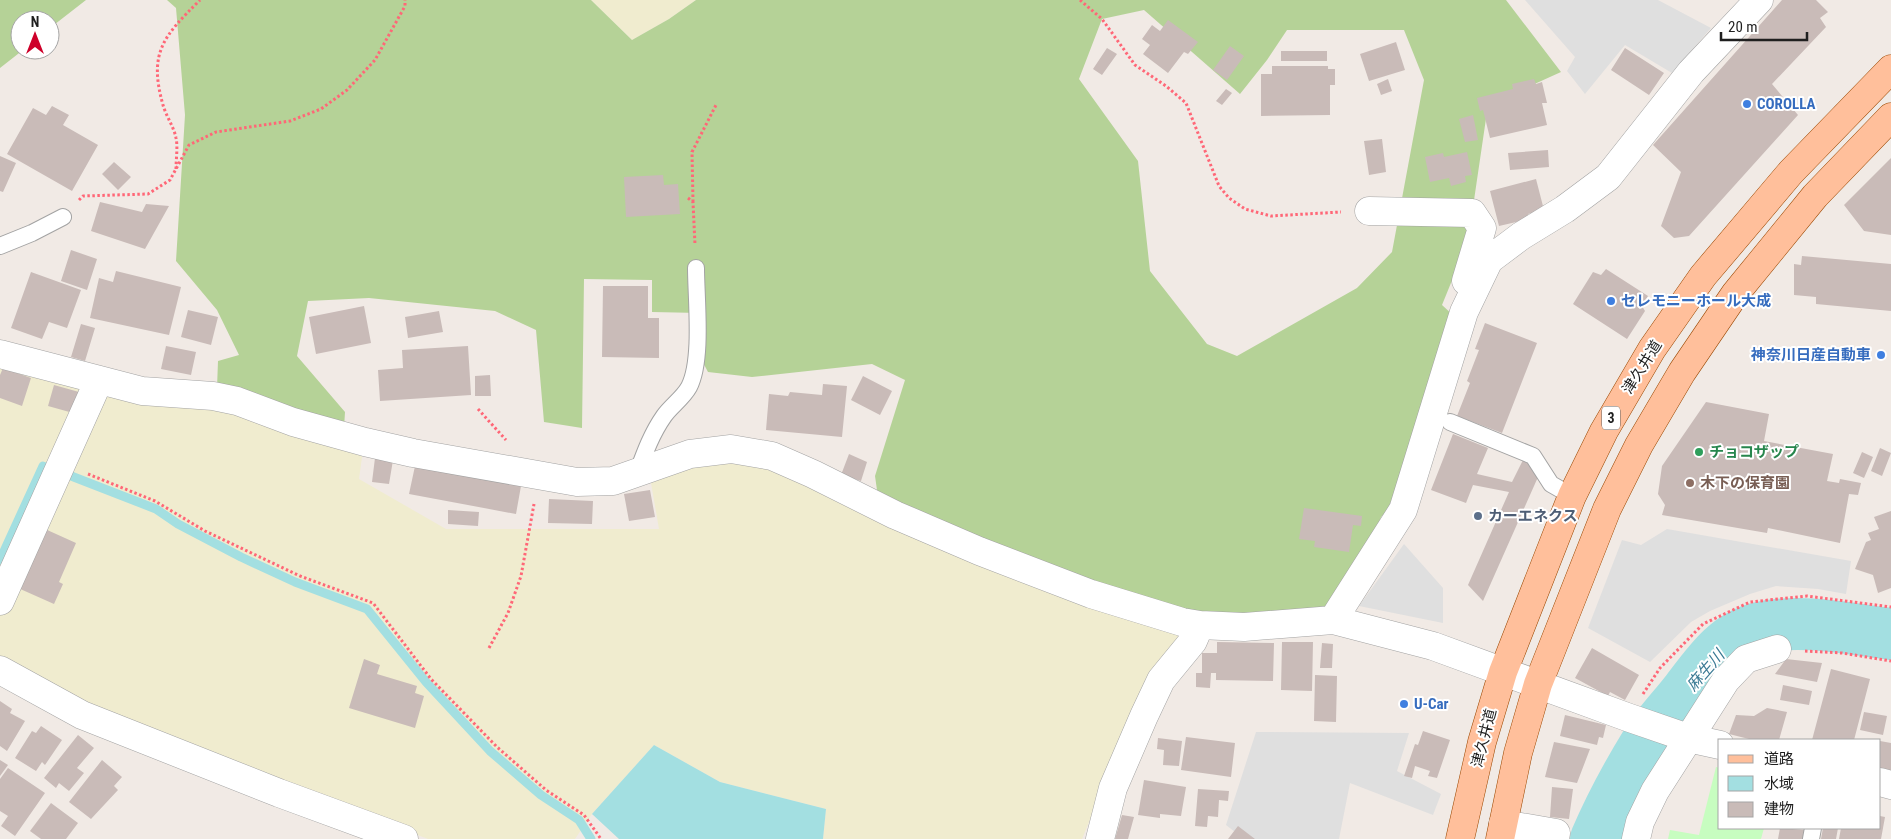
<svg xmlns="http://www.w3.org/2000/svg" width="1891" height="839" font-family="'Roboto Condensed','Noto Sans JP',sans-serif">
  <rect width="100%" height="100%" fill="#f1eae5"/>
  <path fill="#f0eccf" d="M591 0H696L669 19 632 40Z
    M0 363 216 406 363 450 359 479 446 529H659L650 477 706 461 759 463 1183 636 1141 695 1082 839H823L826 809 720 782 654 745 592 814 575 839H428L85 706 0 660Z"/>
  <path fill="#b5d297" fill-rule="evenodd" d="M0 0H86L50 28V20H20V50H23L0 68Z
    M167 0H591L632 40 669 19 696 0H1506L1561 72 1488 105 1468 241 1442 305 1454 316 1388 510 1381 517 1367 558 1332 605 1288 613 1210 616 1095 585 878 497 875 476 905 380 872 364 752 377 708 372 699 355 700 313 652 312V280L584 279 582 428 544 422 536 330 495 311 369 298 308 301 297 356 345 412 344 428 217 388 218 361 239 355 217 310 176 261 185 115 176 8ZM1144 10 1240 94 1267 60 1287 30H1404L1424 80 1392 252 1357 288 1237 356 1207 344 1150 271 1138 161 1079 79 1102 19Z"/>
  <path fill="#c7fdc0" d="M1716 767 1720 768V828H1764L1761 839H1668L1670 830 1699 835Z"/>
  <path fill="#dfdfdf" d="M1525 0H1658L1711 28 1672 73 1625 45 1585 94 1567 71 1575 57Z
    M1667 529 1851 561 1846 594 1818 589 1776 586 1750 594 1710 611 1691 622 1650 662 1588 628 1622 540 1641 545Z
    M1404 544 1443 588V623L1359 606Z
    M1256 732 1409 733 1397 771 1441 794 1433 815 1350 783 1339 839H1244L1226 825Z"/>
  <path fill="#a3dfe1" d="M654 745 720 782 826 809 823 839H619L592 814Z"/>
  <g fill="none" stroke-linecap="round" stroke-linejoin="round">
    <path stroke="#a3dfe1" stroke-width="9" d="M66 474 156 509 178 524 241 557 295 582 367 609 426 682 490 751 541 795 579 820 591 839
      M0 560 43 466 52 470"/>
    <path stroke="#a3dfe1" stroke-width="52" d="M1596 839C1610 806 1628 773 1647 742 1658 724 1674 708 1687 691 1707 665 1726 636 1759 628 1800 618 1850 629 1891 634"/>
  </g>
  <path fill="#c9bbb8" d="M1782 0H1816L1828 12 1820 18 1826 27 1772 84 1798 115 1689 236 1674 238 1661 226 1681 172 1653 145Z
    M1168 20 1198 42 1188 54 1184 52 1168 73 1143 54 1150 45 1142 39 1152 25 1160 31Z
    M1396 42 1405 70 1369 81 1360 54Z
    M1230 46 1244 56 1227 80 1213 70Z
    M1107 48 1117 54 1102 75 1093 69Z
    M1625 48 1664 73 1649 95 1611 70Z
    M1281 51H1327V61H1281Z
    M1272 66H1328V69H1335V85H1330V115L1261 116V74H1272Z
    M1388 79 1392 91 1381 95 1377 84Z
    M1534 79 1536 84 1542 82 1547 103H1542L1547 125 1490 138 1483 110 1480 111 1477 98 1513 89 1512 84Z
    M1226 89 1232 93 1222 105 1216 101Z
    M52 106 69 115 63 125 98 145 72 191 7 154 33 108 46 115Z
    M1473 115 1478 140 1465 142 1459 119Z
    M1382 139 1386 172 1369 175 1364 141Z
    M1548 150 1549 167 1510 170 1508 153Z
    M1467 152 1472 175 1465 176 1466 182 1451 186 1449 178 1430 182 1425 157 1443 153 1444 157Z
    M0 156 16 163 3 192 0 191Z
    M1891 158V235L1864 231 1844 205Z
    M114 162 131 177 118 190 102 174Z
    M663 175 664 185 678 184 680 214 626 217 624 177Z
    M1536 179 1544 210 1528 214 1529 219 1499 226 1490 191Z
    M100 202 142 212 146 204 169 206 145 249 91 231Z
    M71 250 97 259 87 290 61 281Z
    M1802 256 1891 264V311L1816 304V297L1794 295V264L1801 265Z
    M1606 269 1648 296 1642 306 1645 311 1627 339 1573 304 1593 272 1601 275Z
    M116 271 181 287 169 335 90 318 99 278 113 282Z
    M31 272 81 290 67 328 49 322 42 339 11 328Z
    M603 286H648V318H659V358L602 357Z
    M364 306 371 343 316 354 309 317Z
    M188 310 218 317 211 345 181 337Z
    M439 311 443 332 408 338 405 317Z
    M1485 323 1537 343 1502 433 1457 416 1470 383 1467 381 1479 350 1475 349Z
    M81 324 95 328 85 361 71 357Z
    M166 346 196 352 191 375 161 369Z
    M468 346 471 395 380 401 378 370 403 368 402 350Z
    M3 368 31 378 22 406 0 398V375Z
    M490 375 491 396H475V376Z
    M863 376 892 391 880 415 851 400Z
    M823 384 847 386 842 437 766 430 769 394 788 396 790 392 822 395Z
    M54 385 79 392 73 413 48 406Z
    M1706 402 1769 414 1764 441 1833 454 1827 481 1839 483 1840 479 1861 483 1858 495 1849 494 1840 543 1768 528 1767 533 1662 515 1665 505 1658 494 1662 466Z
    M1453 434 1488 448 1477 474 1512 482 1524 458 1538 477 1483 601 1468 585 1509 492 1473 485 1466 503 1431 490Z
    M1880 448 1891 453 1882 476 1871 471Z
    M1862 452 1873 457 1864 478 1853 473Z
    M849 454 867 462 861 481 841 475Z
    M375 458 393 460 389 484 372 482Z
    M415 466 521 486 516 514 409 494Z
    M650 490 655 517 629 521 624 494Z
    M549 499 593 501 592 524 548 523Z
    M1304 508 1362 516 1361 526 1353 525 1349 552 1314 547 1315 541 1299 539Z
    M448 510 479 512 478 526 448 524Z
    M1891 511V588L1878 593 1873 575 1855 569 1866 542 1871 540 1868 533 1879 529 1874 517Z
    M45 529 76 543 59 582 63 584 54 604 18 588Z
    M1217 642 1274 643 1273 681 1216 680V673H1211L1210 688 1196 687V673H1202V653H1217Z
    M1282 642H1313L1312 691 1281 690Z
    M1322 643 1333 644 1332 668H1320Z
    M1592 648 1639 675 1625 700 1610 692 1608 696 1575 678Z
    M364 659 380 665 377 674 417 686 415 693 424 696 415 728 349 708Z
    M1786 659 1822 663 1817 682 1775 674Z
    M1831 669 1870 679 1854 740H1812Z
    M1315 675 1337 676 1336 722 1314 721Z
    M1783 685 1812 691 1809 705 1780 700Z
    M0 701 12 709 10 713 25 721 7 751 0 746Z
    M1767 708 1787 712 1779 740H1753L1729 734 1736 715 1754 716Z
    M1864 712 1887 716 1883 735 1860 730Z
    M1565 715 1606 725 1603 738 1599 737 1597 745 1560 736Z
    M41 726 62 740 45 765 42 762 36 771 15 758 32 731 36 733Z
    M1423 731 1450 740 1437 778 1428 776 1430 771 1415 766 1412 778 1404 776 1415 744 1418 745Z
    M78 735 94 748 77 768 84 773 69 791 59 783 56 788 44 778Z
    M1186 737 1235 743 1231 777 1181 770Z
    M1158 738 1182 741 1179 766 1163 765 1164 750 1157 749Z
    M1880 741 1891 743V773L1880 771Z
    M1554 742 1590 749 1577 783 1545 777Z
    M0 760 8 765 0 776Z
    M102 760 122 777 114 786 118 790 91 819 69 802Z
    M8 768 45 793 15 836 1 826 8 816 0 811V779Z
    M1144 780 1186 787 1181 816 1160 814V818L1138 815Z
    M1552 787 1573 789 1569 819 1550 817Z
    M1198 789 1229 791 1228 801 1219 800 1218 817 1208 816 1207 827 1195 826Z
    M51 803 78 823 66 839H41L30 831Z
    M1122 815 1134 817 1128 839H1115Z
    M1880 816 1885 817 1881 839H1839L1841 828H1880Z
    M1238 826 1255 839H1228Z
    M1780 828 1805 830 1803 839H1778Z
    M1823 828H1838L1836 839H1821Z"/>
  <g fill="none" stroke-linecap="round" stroke-linejoin="round">
    <defs>
      <path id="lane" d="M0 246 32 233 63 217
        M1450 422 1533 456 1551 484 1572 496
        M638 471C645 452 652 433 664 416 671 406 683 398 689 387 703 360 696 299 696 268
        M1811 839 1813 828"/>
      <path id="street" d="M1369 211 1472 213 1482 228 1466 281
        M0 354 142 391 213 396 237 401 293 422 365 442 413 453 577 482 613 481 690 454 731 449 772 456 813 474 895 515 979 551 1091 594 1182 622 1200 625 1244 627 1333 620 1433 646 1627 717 1688 738 1720 745
        M0 601 99 380
        M1333 620 1403 510 1464 312 1489 260 1521 236 1565 209 1608 177 1691 72 1759 0
        M0 670 82 715 279 793 404 839
        M1880 782 1891 785
        M1503 824 1556 833 1555 839
        M1100 839 1113 788 1144 716 1161 680 1193 641 1200 625
        M1636 839 1640 822 1655 791 1726 680 1746 659 1777 649"/>
      <path id="primary" d="M1460 839 1482 742 1503 672 1572 496 1604 431 1652 349 1703 276 1791 172 1891 69
        M1500 839 1518 753 1538 684 1607 509 1639 445 1682 372 1735 294 1815 196 1891 117"/>
    </defs>
    <use href="#lane" stroke="#a3a3a3" stroke-width="18"/>
    <use href="#street" stroke="#a3a3a3" stroke-width="29"/>
    <use href="#primary" stroke="#9a4700" stroke-width="29"/>
    <path stroke="#ff6777" stroke-width="3" stroke-dasharray="2.5 2.5" stroke-linecap="butt" d="M1080 0 1102 19 1135 65 1166 86 1186 103 1219 186 1229 198 1245 209 1271 216 1341 212
      M176 169C176 159 178 147 176 138 174 127 166 116 163 105 148 52 164 36 200 0
      M688 198 693 202 695 245
      M79 200 83 196 148 194 170 180 189 145 216 132 290 121 321 109 347 90 375 60 405 6V0
      M693 202 692 152 716 105
      M478 409 506 440
      M88 474 155 501 205 531 300 576 373 603 431 679 497 747 546 790 584 815 601 839
      M489 648 508 613 521 576 534 504
      M1805 651 1842 653 1891 661
      M1643 694 1660 668 1703 624 1750 602 1807 596 1891 607"/>
    <use href="#lane" stroke="#fff" stroke-width="16"/>
    <use href="#street" stroke="#fff" stroke-width="28"/>
    <use href="#primary" stroke="#ffbf9b" stroke-width="28"/>
  </g>
  <g fill="#3f7fe0" stroke="#fff" stroke-width="2">
    <circle cx="1747" cy="104" r="5"/>
    <circle cx="1611" cy="301" r="5"/>
    <circle cx="1881" cy="355" r="5"/>
    <circle cx="1404" cy="704" r="5"/>
  </g>
  <circle fill="#2e9e5b" stroke="#fff" stroke-width="2" cx="1699" cy="452" r="5"/>
  <circle fill="#8d6e63" stroke="#fff" stroke-width="2" cx="1690" cy="483" r="5"/>
  <circle fill="#5c6f8a" stroke="#fff" stroke-width="2" cx="1478" cy="516" r="5"/>
  <g text-anchor="middle" stroke-width="4" stroke-linejoin="round" paint-order="stroke">
    <rect fill="#fff" stroke="#626262" stroke-width="1" x="1602" y="406.5" width="18" height="23" rx="4"/>
    <g font-size="14" font-weight="bold" fill="#1f1f1f">
      <text x="1611" y="423">3</text>
    </g>
    <g font-size="15" font-weight="bold" fill="#366cbe" stroke="#fff" text-anchor="start">
      <text x="1757" y="109">COROLLA</text>
      <text x="1621" y="306">セレモニーホール大成</text>
      <text x="1871" y="360" text-anchor="end">神奈川日産自動車</text>
      <text x="1414" y="709">U-Car</text>
    </g>
    <g font-size="15" fill="#1f1f1f" stroke="#fff">
      <text transform="translate(1642 367) rotate(-58)" y="5">津久井道</text>
      <text transform="translate(1484 738) rotate(-76)" y="5">津久井道</text>
    </g>
    <g font-size="15" font-weight="bold" fill="#27864d" stroke="#fff" text-anchor="start">
      <text x="1709" y="457">チョコザップ</text>
    </g>
    <g font-size="15" font-weight="bold" fill="#785e54" stroke="#fff" text-anchor="start">
      <text x="1700" y="488">木下の保育園</text>
    </g>
    <g font-size="15" font-weight="bold" fill="#4e5e75" stroke="#fff" text-anchor="start">
      <text x="1488" y="521">カーエネクス</text>
    </g>
    <g font-size="16" font-style="italic" fill="#3b7a94" stroke="#fff">
      <text transform="translate(1705 670) rotate(-49)" y="6">麻生川</text>
    </g>
  </g>
  <rect x="1718" y="739" width="162" height="90" fill="#ffffff" stroke="#a5a5a5"/>
  <rect x="1728" y="755" width="25" height="8" fill="#ffbf9b" stroke="#a5a5a5"/>
  <text x="1764" y="764" font-size="15" fill="#1f1f1f">道路</text>
  <rect x="1728" y="776" width="25" height="15" fill="#a3dfe1" stroke="#a5a5a5"/>
  <text x="1764" y="789" font-size="15" fill="#1f1f1f">水域</text>
  <rect x="1728" y="802" width="25" height="15" fill="#c9bbb8" stroke="#a5a5a5"/>
  <text x="1764" y="814" font-size="15" fill="#1f1f1f">建物</text>
  <g transform="translate(35 35)"><circle r="24" fill="#ffffff" stroke="#a5a5a5"/>
  <path d="M0-4L9 19L0 12L-9 19Z" fill="#ce002a"/>
  <text y="-8" font-size="14" font-weight="bold" text-anchor="middle" fill="#1f1f1f">N</text>
  </g>
  <path d="M1721 32v8h86v-8" fill="none" stroke="#1f1f1f" stroke-width="2.5"/>
  <text x="1728" y="32" font-size="15" fill="#1f1f1f" stroke="#ffffff" stroke-width="4" paint-order="stroke">20 m</text>
</svg>
